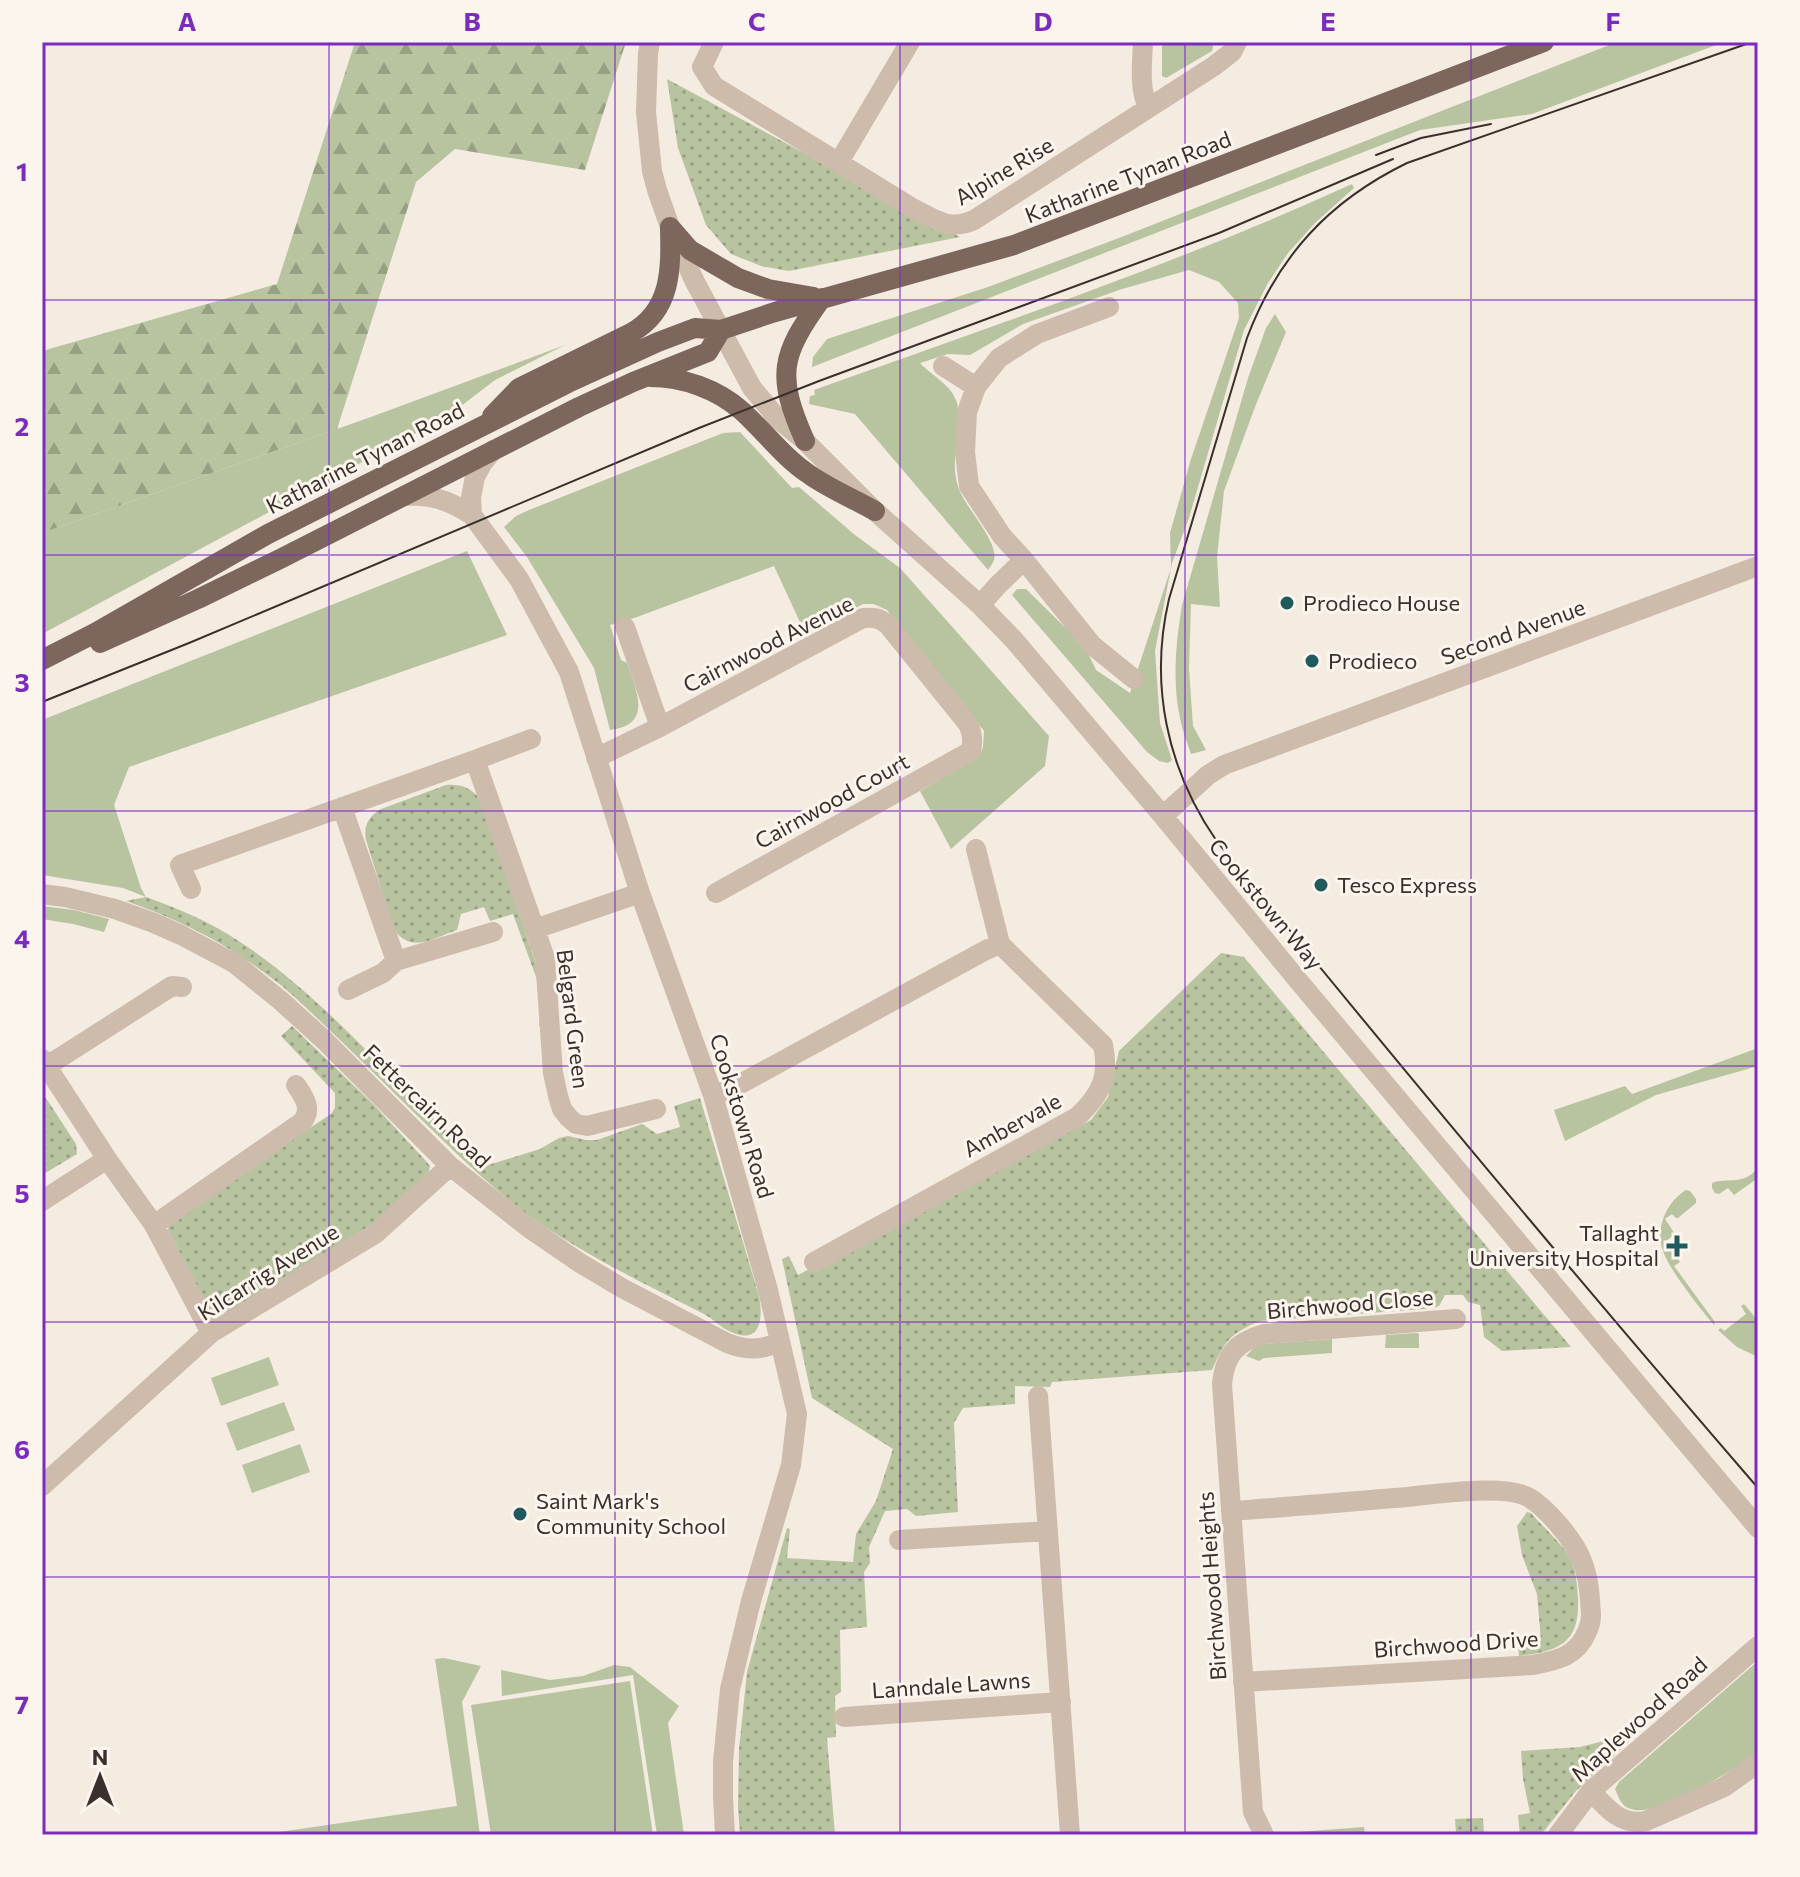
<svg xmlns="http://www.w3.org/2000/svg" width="1800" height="1877" font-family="Commissioner,sans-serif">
  <defs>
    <pattern id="forest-firs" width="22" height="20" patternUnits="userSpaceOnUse" patternTransform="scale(2)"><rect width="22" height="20" fill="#b8c4a0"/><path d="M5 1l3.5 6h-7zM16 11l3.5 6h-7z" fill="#97a083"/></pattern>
    <pattern id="park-dots" width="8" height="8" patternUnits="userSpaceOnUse" patternTransform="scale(2)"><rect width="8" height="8" fill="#b8c4a0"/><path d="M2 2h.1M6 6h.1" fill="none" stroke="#97a083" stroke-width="1.8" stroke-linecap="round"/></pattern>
  </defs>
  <rect width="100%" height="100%" fill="#f4ebe1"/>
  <path fill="#b8c4a0" d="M1162 42H1214L1212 51 1166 78 1162 76Z
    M1617 42H1724L1532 114 1420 130 812 367 813 357 827 339 988 287 1119 238Z
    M1352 184 1354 188 1315 223 1288 253 1268 283 1244 330 1189 518 1172 563 1155 651 1160 723 1172 760 1168 763 1159 761 1147 752 1012 595 1017 589H1026L1085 647 1096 670 1130 693 1171 568 1170 533 1191 459 1239 318 1238 303 1219 282 1189 270 1122 289 1023 324 970 355 948 354 920 363C931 375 953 386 957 403 963 431 948 461 959 489 965 507 999 542 994 560 993 563 990 567 988 570L855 414 809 404 810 396 815 395 814 390C995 325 1177 264 1352 184Z
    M1275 314 1286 332 1255 407 1224 491 1217 557 1220 607 1191 604 1189 668 1193 726 1206 750 1191 754C1187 742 1182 730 1180 718 1172 681 1176 642 1182 605L1248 378 1266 328Z
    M565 345 495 380 448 416 42 634V533L371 417Z
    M740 432 792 488 799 487 855 535 900 568 1049 736 1045 766 951 849 920 791 979 757 983 747 984 731 887 610 874 604H863L821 627 805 633 774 566 637 617 610 625 621 660 627 663C636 690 654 725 610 730L594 668 527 557 504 527 516 516 529 510 723 433Z
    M467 551 507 635 129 767 114 805 141 888 146 897 123 888 42 875V720Z
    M42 906 74 910 109 919 104 932 73 924 42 919Z
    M1758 1048V1066L1656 1095 1565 1141 1554 1110 1625 1086 1632 1094Z
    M1758 1167V1178L1734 1195 1728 1188 1719 1194 1715 1193 1712 1188V1183C1728 1177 1745 1186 1758 1167Z
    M1686 1190 1690 1191 1696 1199V1203L1678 1218H1676L1672 1214 1665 1219 1675 1234 1666 1241 1680 1262 1674 1266 1715 1322 1714 1325C1701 1310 1669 1269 1663 1251 1655 1229 1666 1202 1686 1190Z
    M1744 1304 1758 1321V1357L1737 1347 1718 1330 1721 1328 1724 1331 1746 1314 1741 1306Z
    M1417 1333 1419 1334V1348H1385L1386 1335Z
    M1332 1339V1353L1264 1358 1259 1361 1246 1356 1254 1348 1264 1344Z
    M269 1357 279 1385 221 1406 211 1378Z
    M284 1402 295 1430 237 1451 226 1423Z
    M300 1444 310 1472 252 1493 242 1465Z
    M444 1658 481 1666 462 1702 480 1835H259L457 1806 435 1659Z
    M1758 1661V1753C1734 1768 1659 1819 1631 1809 1621 1806 1619 1798 1615 1789L1619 1782Z
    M614 1665 630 1667 679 1706 668 1723 684 1835H657L633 1675 502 1696 501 1670 550 1680 583 1676Z
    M630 1681 653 1835H491L471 1705Z
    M1364 1827 1365 1835H1284L1285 1833Z"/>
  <path fill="url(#forest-firs)" d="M355 42H626L585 170 455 149 416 182 337 429 42 533V351L277 284Z"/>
  <path fill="url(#park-dots)" d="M667 79 960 237 789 271 761 266 731 254 706 225 678 148Z
    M446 785C461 784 471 788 480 799L543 984V1025L539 1026 542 1007 539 985 513 914 490 921 484 907 461 914 457 930C433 938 413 954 394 930L366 840C363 826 369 816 381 809Z
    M146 897C171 906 196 916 219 929 320 987 397 1090 485 1166L540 1149 559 1138 568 1136 586 1140H597L642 1124 657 1134 680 1127 674 1106 700 1098 759 1296C764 1322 759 1347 727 1330 718 1325 711 1317 702 1313 647 1285 593 1259 542 1225 502 1197 466 1163 431 1129 382 1082 334 1032 282 986 230 945 187 923 126 901Z
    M1221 953 1244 957 1571 1347 1502 1351 1484 1337 1480 1305 1468 1302 1463 1295H1445L1439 1306 1424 1309 1260 1321C1230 1334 1225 1340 1212 1370L1052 1382 1050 1387 1015 1386V1404L963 1408 954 1423 958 1512 916 1516 907 1509 885 1511 869 1547 870 1563 864 1572 867 1627 840 1630 841 1692 835 1696 836 1737 827 1738 835 1835H740L738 1807 739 1749 747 1672 787 1528 790 1529 787 1558 853 1562 856 1534 876 1501 893 1449 812 1398 782 1259 789 1256 798 1275 1091 1120 1108 1097 1119 1051Z
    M292 1026 374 1105 426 1161 430 1166 429 1171 382 1221 231 1312 222 1313 209 1309 168 1230 169 1221 331 1114 335 1108V1093L281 1036Z
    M42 1092 76 1144 77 1154 42 1175Z
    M1527 1512 1531 1513C1541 1525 1562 1544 1569 1556 1576 1569 1577 1583 1578 1599 1580 1644 1558 1651 1519 1656L1518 1643 1541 1641 1537 1594 1522 1555 1517 1526Z
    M1623 1736 1629 1742 1576 1791 1544 1831 1539 1835H1520L1518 1815 1530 1813 1523 1779 1521 1751 1580 1747Z
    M1483 1818 1484 1835 1469 1832 1456 1833 1455 1819Z"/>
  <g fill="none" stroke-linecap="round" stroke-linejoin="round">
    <path stroke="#cdbbac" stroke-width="20" d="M650 42 648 53 646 112 652 171 657 190 670 227 695 282 752 388 778 419 805 441 875 511 980 605 1014 640 1163 816 1296 978 1758 1528
      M714 42 702 67 714 86 914 209C936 220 949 231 974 220L1214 66 1232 52 1237 42
      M1143 42C1142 65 1139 87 1148 108
      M839 162 910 42
      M943 366 976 387
      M493 450 482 464 475 477 471 497 472 515 519 579 569 672 640 893 713 1095 768 1290 797 1414 791 1465 751 1601 730 1689 723 1762V1797L725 1835
      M404 496C431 494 448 500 472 515
      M1024 560 1092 645 1134 679
      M980 605 998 585 1024 560 1002 536 969 486 965 452 967 412 976 387 999 358 1037 334 1109 307
      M625 627 660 727
      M596 758 660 727 863 618C874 617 880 618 888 625L968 724C973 733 973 741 971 751L716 893
      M475 760 545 958 553 1073 558 1096 562 1109 569 1118 576 1124 587 1126 656 1109
      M342 807 396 961
      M1163 816 1208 775 1224 765 1758 566
      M191 889 180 865 475 760 531 739
      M42 894 65 897 115 909 154 923 181 935 234 963 280 1000 323 1039 450 1166 529 1228 580 1263 622 1288 727 1343C747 1351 761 1350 780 1342
      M535 929 640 893
      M348 990 383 973 396 961 493 932
      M42 1059 107 1159 154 1225 211 1333
      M47 1066 172 986 182 987
      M713 1095 731 1089 986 950 1000 944
      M42 1201 107 1159
      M154 1225 302 1122C313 1109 304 1097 296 1085
      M814 1262 1077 1117C1100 1096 1110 1077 1103 1045L1000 944 976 849
      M1038 1396 1070 1835
      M42 1486 211 1333 375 1234 450 1166
      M1231 1511C1290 1507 1348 1502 1407 1497 1435 1494 1504 1484 1528 1497 1546 1507 1575 1541 1582 1561 1589 1578 1590 1597 1591 1615 1591 1622 1590 1626 1587 1632 1576 1657 1558 1660 1533 1665L1243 1682
      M899 1540 1048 1531
      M844 1717 1061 1702
      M1591 1791C1606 1808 1621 1826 1646 1821L1724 1787 1758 1763
      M1264 1835 1253 1812 1222 1384C1225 1354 1236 1342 1265 1334L1456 1319
      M1558 1835 1591 1791 1758 1646"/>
    <path stroke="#7d675c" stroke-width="20" d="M670 227 690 250 738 278 768 289 814 297
      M650 377C683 377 717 389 742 411 765 432 784 458 810 475 830 489 854 499 875 511
      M492 416 519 388 631 333C672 310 671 269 670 227
      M805 441C776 375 780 356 822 298
      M100 643 198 599 280 559 579 407 633 382 708 352 721 330
      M42 660 95 633 268 534 568 383 658 342 695 328 721 330 775 312 1014 245 1544 42"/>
    <path stroke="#3b302b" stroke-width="2" d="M1752 42 1407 163C1329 201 1278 256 1247 338L1169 599C1149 684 1167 769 1216 840 1394 1059 1574 1275 1758 1488
      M1376 155 1421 138 1491 124
      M42 702 189 643 699 428 819 381 1219 233 1393 159"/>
  </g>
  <path fill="none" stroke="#7b2cbf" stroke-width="2" stroke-opacity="0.55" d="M329 42V1835M615 42V1835M900 42V1835M1185 42V1835M1471 42V1835M42 300H1758M42 555H1758M42 811H1758M42 1066H1758M42 1322H1758M42 1577H1758"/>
  <g fill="#1f5a5e" stroke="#fbf5ee" stroke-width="3">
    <circle cx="1287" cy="603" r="8"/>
    <circle cx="1312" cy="661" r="8"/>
    <circle cx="1321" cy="885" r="8"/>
    <path d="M1673 1234h8v8h8v8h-8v8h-8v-8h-8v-8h8z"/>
    <circle cx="520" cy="1514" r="8"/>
  </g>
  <g text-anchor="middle" stroke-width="6" stroke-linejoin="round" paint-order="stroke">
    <g font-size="22" fill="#3b302b" stroke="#fbf5ee">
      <text transform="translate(1004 171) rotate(-31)" y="8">Alpine Rise</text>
      <text transform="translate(1128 177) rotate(-21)" y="8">Katharine Tynan Road</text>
      <text transform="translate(365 458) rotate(-27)" y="8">Katharine Tynan Road</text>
      <text transform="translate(1513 632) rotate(-20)" y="8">Second Avenue</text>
      <text transform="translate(768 644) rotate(-27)" y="8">Cairnwood Avenue</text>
      <text transform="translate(832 801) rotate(-29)" y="8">Cairnwood Court</text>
      <text transform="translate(1266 904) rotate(50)" y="8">Cookstown Way</text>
      <text transform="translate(573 1019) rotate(83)" y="8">Belgard Green</text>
      <text transform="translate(427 1106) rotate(44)" y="8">Fettercairn Road</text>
      <text transform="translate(742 1116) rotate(73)" y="8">Cookstown Road</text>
      <text transform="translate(1012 1125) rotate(-29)" y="8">Ambervale</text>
      <text transform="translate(268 1272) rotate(-32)" y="8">Kilcarrig Avenue</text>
      <text transform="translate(1350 1304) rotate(-5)" y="8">Birchwood Close</text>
      <text transform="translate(1212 1586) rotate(-94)" y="8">Birchwood Heights</text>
      <text transform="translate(1456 1644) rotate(-4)" y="8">Birchwood Drive</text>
      <text transform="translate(951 1685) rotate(-4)" y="8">Lanndale Lawns</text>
      <text transform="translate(1639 1719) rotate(-42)" y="8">Maplewood Road</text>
    </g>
    <g font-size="22" fill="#3b302b" stroke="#fbf5ee" text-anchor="start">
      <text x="1303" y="611">Prodieco House</text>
      <text x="1328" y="669">Prodieco</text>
      <text x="1337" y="893">Tesco Express</text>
      <text x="1659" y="1241" text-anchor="end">Tallaght<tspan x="1659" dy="25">University Hospital</tspan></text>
      <text x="536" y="1509">Saint Mark's<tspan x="536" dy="25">Community School</tspan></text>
    </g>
  </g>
  <rect width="1800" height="1877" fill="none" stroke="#fbf5ee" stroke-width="88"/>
  <g transform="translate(100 1777)" stroke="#fbf5ee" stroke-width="6" paint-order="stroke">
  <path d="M0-6L14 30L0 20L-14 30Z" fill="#3b302b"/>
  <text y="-12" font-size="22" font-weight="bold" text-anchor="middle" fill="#3b302b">N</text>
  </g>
  <rect x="44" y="44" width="1712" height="1789" fill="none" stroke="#7b2cbf" stroke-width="3"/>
  <g font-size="26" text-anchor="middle" font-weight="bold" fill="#7b2cbf">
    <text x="187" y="31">A</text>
    <text x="472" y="31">B</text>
    <text x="757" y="31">C</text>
    <text x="1043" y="31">D</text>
    <text x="1328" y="31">E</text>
    <text x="1613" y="31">F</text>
    <text x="22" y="181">1</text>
    <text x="22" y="436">2</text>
    <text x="22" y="692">3</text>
    <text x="22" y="948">4</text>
    <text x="22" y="1203">5</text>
    <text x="22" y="1459">6</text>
    <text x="22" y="1714">7</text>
  </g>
</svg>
